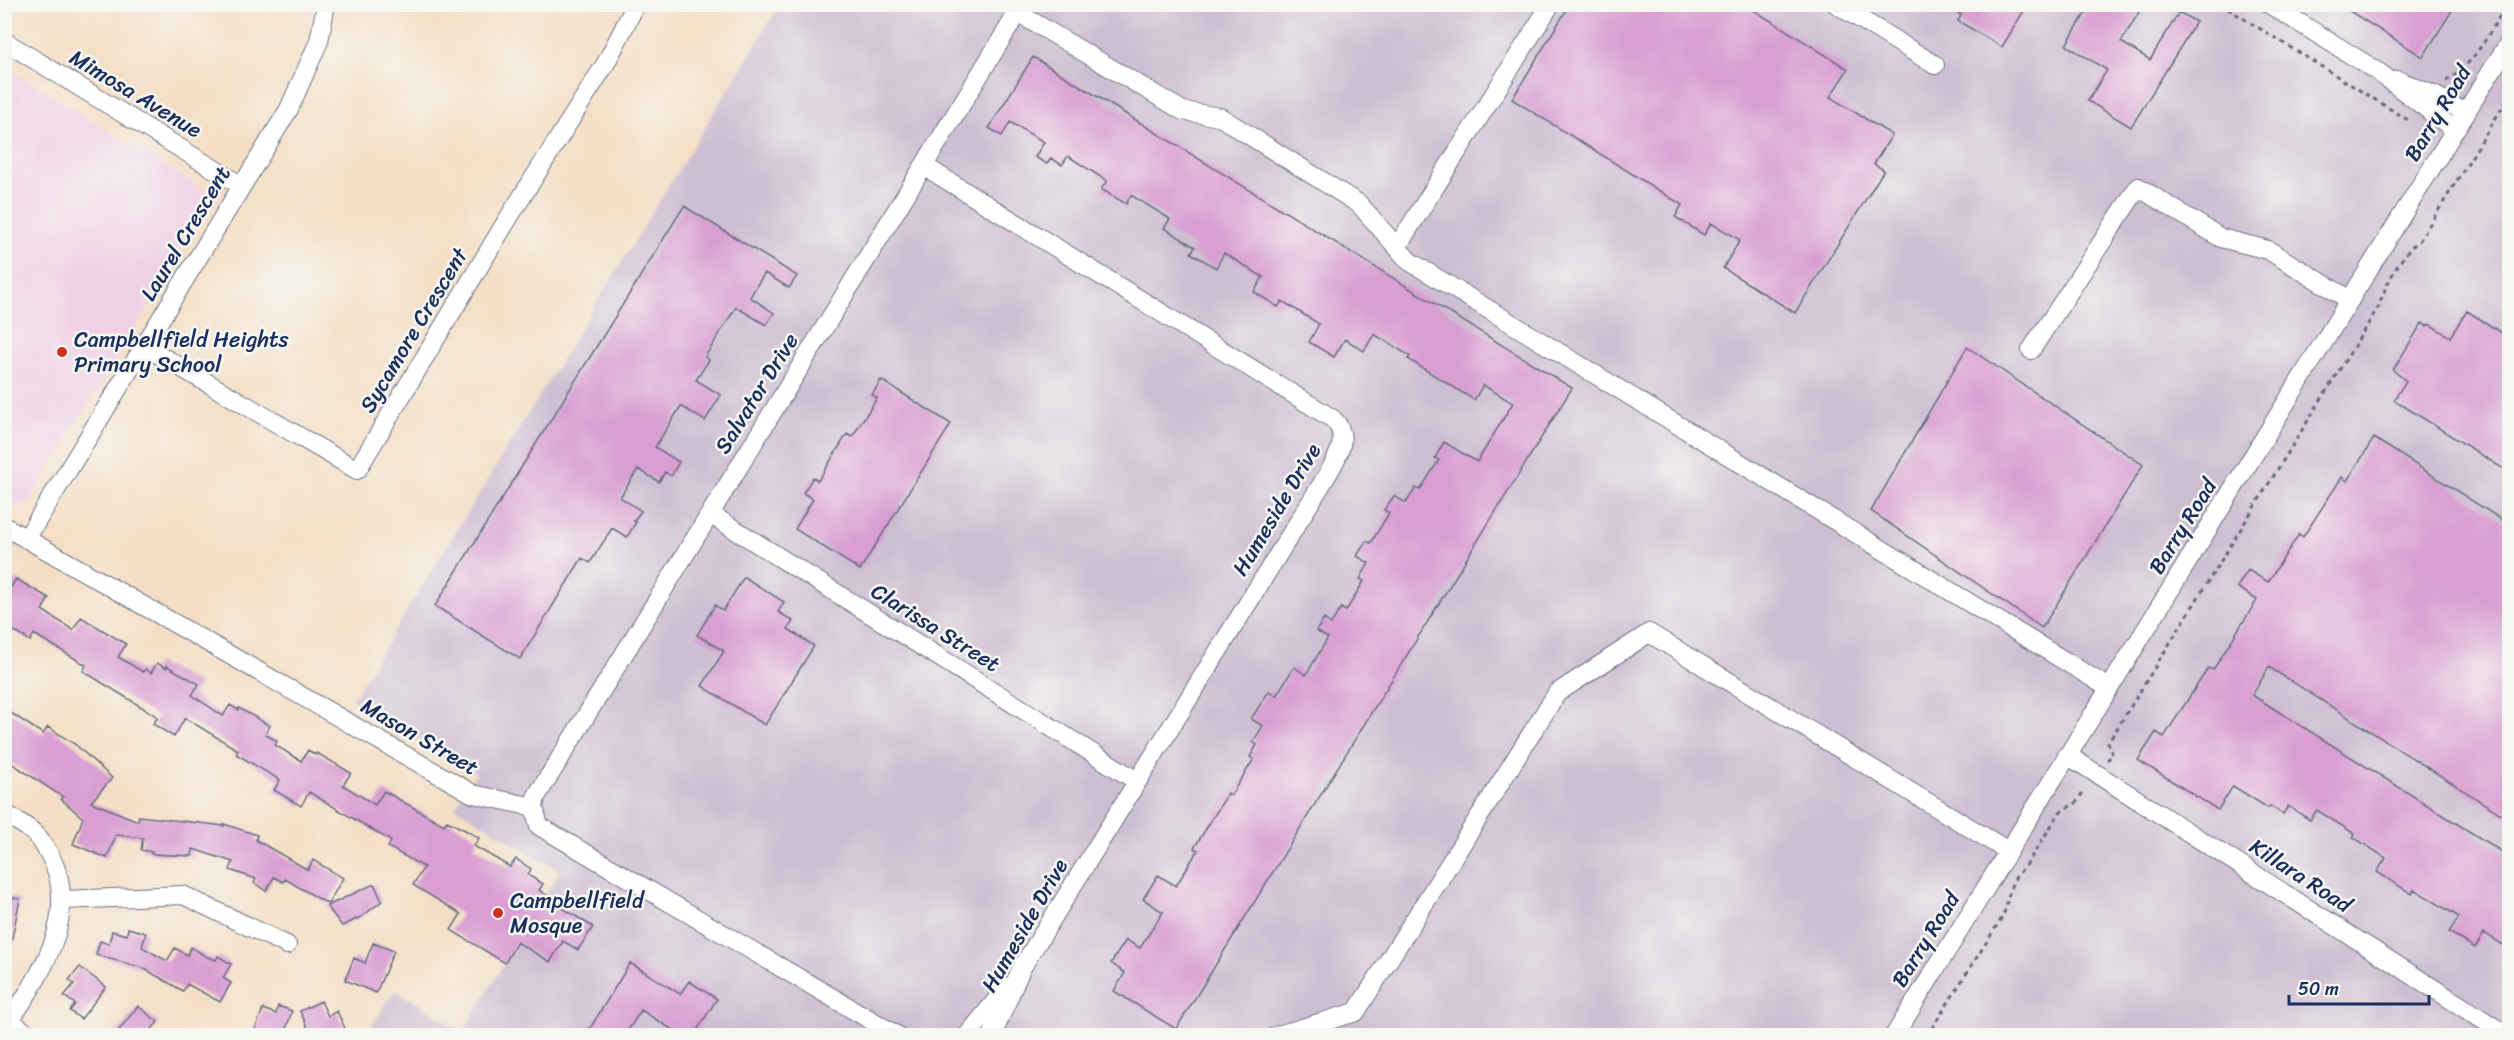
<svg xmlns="http://www.w3.org/2000/svg" width="2514" height="1040" font-family="Sriracha,sans-serif">
  <rect width="100%" height="100%" fill="#f6f6f2"/>
  <filter id="ink" filterUnits="userSpaceOnUse"><feTurbulence type="fractalNoise" baseFrequency=".0167" numOctaves="2"/><feDisplacementMap in="SourceGraphic" scale="12" xChannelSelector="R" yChannelSelector="G"/><feConvolveMatrix kernelMatrix="1 2 1 2 8 2 1 2 1" color-interpolation-filters="sRGB"/></filter>
  <filter id="wash" filterUnits="userSpaceOnUse"><feTurbulence type="fractalNoise" baseFrequency=".008" numOctaves="4" result="noise"/><feDisplacementMap in="SourceGraphic" scale="24" xChannelSelector="R" yChannelSelector="G"/><feGaussianBlur stdDeviation="1.35" result="paint"/><feColorMatrix in="noise" values="0 0 0 0 0 0 0 0 0 0 0 0 0 0 0 0 0 1.4 0 .05"/><feComposite in="paint" operator="in"/></filter>
  <g filter="url(#wash)">
    <rect width="100%" height="100%" fill="#f4dfc6"/>
    <path fill="#f0d0e5" d="M4 66 208 192 211 205 27 505 15 506 4 500Z"/>
    <path fill="#cebed2" d="M780 5H2509V1035H366L395 990 463 1032 560 871 455 807 476 773 352 700Z"/>
    <g id="blocks">
      <path fill="#d99ed2" d="M1570 4H1744L1848 69 1830 97 1892 135 1874 164 1884 170 1795 313 1723 268 1740 240 1711 223 1704 235 1675 217 1682 205 1512 99Z
        M1944 4H2028L2002 47 1958 21 1961 15Z
        M2091 4H2144L2121 42 2150 60 2179 12 2196 22 2131 127 2088 101 2107 70 2066 45Z
        M2338 4H2456L2423 57Z
        M1033 57 1572 388 1176 1029 1114 991 1125 973 1111 963 1126 940 1140 948 1163 912 1143 899 1158 875 1176 886 1198 850 1194 848 1209 824 1228 793 1231 795 1254 759 1250 757 1257 745 1253 742 1263 726 1251 719 1269 691 1276 696 1294 667 1306 675 1328 638 1316 631 1324 619 1331 624 1341 608 1346 611 1364 581 1360 579 1369 563 1357 556 1366 541 1371 543 1389 513 1384 510 1394 496 1406 503 1416 488 1420 490 1439 460 1435 458 1444 442 1477 462 1513 403 1483 385 1474 400 1408 359 1410 356 1374 334 1364 351 1345 339 1334 357 1309 342 1319 324 1282 301 1278 307 1254 292 1263 277 1224 253 1216 268 1191 253 1195 247 1164 228 1170 219 1131 195 1126 204 1101 189 1107 181 1068 156 1062 165 1051 158 1047 164 1035 157 1044 142 1010 122 1002 136 989 128Z
        M684 206 797 276 789 288 765 273 757 285 750 297 774 313 766 325 736 307 705 357 709 360 696 380 721 395 705 421 681 406 655 447 679 462 671 476 665 472 659 482 638 469 620 497 641 511 634 521 636 522 627 537 612 528 590 563 582 558 520 659 435 606Z
        M2467 311 2510 338V473L2394 400 2406 381 2393 370 2422 323 2427 326 2429 324 2450 337Z
        M1967 347 2143 465 2042 628 1871 511Z
        M881 380 951 424 860 570 795 529 813 499 803 493 813 477 818 481 847 434 852 437 877 398 872 395Z
        M2374 438 2510 525V820L2269 667 2252 695 2510 857V949L2484 933 2475 948 2449 932 2459 917 2414 889 2412 894 2377 872 2386 858 2353 837 2355 834 2317 810 2310 820 2288 806 2283 814 2270 806 2268 808 2233 786 2218 810 2138 760 2156 732 2164 737 2208 668 2213 670 2257 600 2237 587 2248 570 2268 582 2299 534 2303 537 2342 477 2347 481Z
        M744 577 784 602 778 612 793 621 788 629 814 646 765 725 702 686 724 651 697 635 715 605 723 611Z
        M16 579 49 598 42 610 73 630 81 617 126 644 118 657 143 672 145 669 151 673 157 663 166 668 167 666 199 684 192 695 223 716 230 705 238 710 239 708 270 726 265 734 277 741 275 745 301 761 308 750 316 755 317 753 351 773 343 785 375 805 384 791 444 825 447 821 469 832 479 838 474 846 510 867 516 859 531 869 528 875 543 884 539 890 546 895 545 897 593 927 578 950 563 941 550 962 517 942 505 963 451 930 461 914 413 885 424 867 388 847 391 841 309 792 301 806 274 790 280 780 236 754 238 750 185 718 174 737 153 724 158 717 83 671 86 665 34 634 30 641 9 628 10 625 4 622V583L11 587Z
        M11 713 43 734 48 727 76 745 112 778 91 802 138 821 139 816 224 826V824L257 835 256 840 308 870 313 860 343 878 328 904 285 879 283 882 274 877 266 891 254 883 256 879 230 870 233 862 193 849 192 856 151 854 152 852 141 850 143 838 116 835 107 858 73 844 83 818 61 799 63 797 5 759 10 751 4 748V723Z
        M374 884 382 901 361 917 342 926 327 906Z
        M4 896 20 899 11 943 4 942Z
        M128 928 146 933 142 947 167 961 175 948 187 955 191 947 207 957 216 960 218 956 231 964 223 978 231 983 220 1002 187 984 183 991 143 968 96 955 100 941 109 944 112 931 127 935Z
        M373 943 394 951 376 993 345 980 354 958 365 963Z
        M630 963 680 994 689 981 717 999 694 1035H681L641 1010 625 1035H586Z
        M80 967 106 987 81 1019 70 1011 75 1004 64 996 74 984 69 980Z
        M321 1001 328 1016 337 1011 348 1035H311L300 1011Z
        M138 1006 158 1022 147 1035H115Z
        M278 1006 292 1011 284 1035H253L263 1009 276 1014Z"/>
    </g>
  </g>
  <g filter="url(#ink)">
    <use href="#blocks" fill-opacity="0" stroke="#676d82" stroke-width="1.5"/>
    <g fill="none" stroke-linecap="round" stroke-linejoin="round">
      <defs>
        <path id="minor" d="M1836 4 1935 65
          M2269 4 2377 71 2455 130
          M1018 13 1183 111 1220 117 1359 204 1409 261 2109 688
          M4 41 242 186
          M2398 80 2436 96 2466 113
          M924 166 1333 419C1353 438 1334 463 1323 482L1021 969 992 1036
          M1397 247 1551 4
          M144 346 357 470 506 222 606 63 636 4
          M2031 350 2138 187 2221 238 2268 250 2350 300
          M710 514 1137 781
          M4 526 473 794 534 807
          M26 539 289 109 319 41 326 4
          M2067 755 2508 1036
          M4 813C15 820 30 827 38 837 42 841 45 848 48 852 84 913 39 978 4 1029
          M63 900 183 895 287 945
          M10 1020 30 1036
          M898 1036 539 826 534 807 536 797 554 768 1023 4
          M967 1036 1007 987
          M1275 1036 1356 1012 1557 693 1649 633 2008 851
          M1894 1036 2510 41"/>
      </defs>
      <use href="#minor" stroke="#676d82" stroke-width="20"/>
      <path stroke="#676d82" stroke-width="3" stroke-dasharray="4.5 4.5" stroke-linecap="butt" d="M2220 4 2408 120
        M2446 81C2474 65 2490 32 2507 4
        M2107 760 2113 755 2108 743 2379 306C2384 287 2403 251 2420 240L2510 95
        M1927 1036 2003 916C2010 897 2007 882 2025 867L2060 812 2076 803 2085 789"/>
      <use href="#minor" stroke="#fff" stroke-width="18"/>
    </g>
  </g>
  <g fill="#c8321e" stroke="#f6f6f2" stroke-width="2">
    <circle cx="62" cy="352" r="6"/>
    <circle cx="498" cy="913" r="6"/>
  </g>
  <g text-anchor="middle" stroke-width="5" stroke-linejoin="round" paint-order="stroke">
    <g font-size="22" fill="#1b2f5e" stroke="#f6f6f2">
      <text transform="translate(136 93) rotate(31)" y="8">Mimosa Avenue</text>
      <text transform="translate(2437 113) rotate(-59)" y="8">Barry Road</text>
      <text transform="translate(185 233) rotate(-59)" y="8">Laurel Crescent</text>
      <text transform="translate(413 330) rotate(-59)" y="8">Sycamore Crescent</text>
      <text transform="translate(756 393) rotate(-58)" y="8">Salvator Drive</text>
      <text transform="translate(1276 509) rotate(-59)" y="8">Humeside Drive</text>
      <text transform="translate(2182 526) rotate(-58)" y="8">Barry Road</text>
      <text transform="translate(936 627) rotate(32)" y="8">Clarissa Street</text>
      <text transform="translate(420 736) rotate(30)" y="8">Mason Street</text>
      <text transform="translate(2301 875) rotate(33)" y="8">Killara Road</text>
      <text transform="translate(1024 925) rotate(-60)" y="8">Humeside Drive</text>
      <text transform="translate(1925 939) rotate(-58)" y="8">Barry Road</text>
    </g>
    <g font-size="22" fill="#1b2f5e" stroke="#f6f6f2" text-anchor="start">
      <text x="74" y="347">Campbellfield Heights<tspan x="74" dy="25">Primary School</tspan></text>
      <text x="510" y="908">Campbellfield<tspan x="510" dy="25">Mosque</tspan></text>
    </g>
  </g>
  <rect width="2514" height="1040" fill="none" stroke="#f6f6f2" stroke-width="24"/>
  <path d="M2289 995v9h140v-9" fill="none" stroke="#1b2f5e" stroke-width="3"/>
  <text x="2298" y="995" font-size="18" fill="#1b2f5e" stroke="#f6f6f2" stroke-width="4.5" paint-order="stroke">50 m</text>
</svg>
